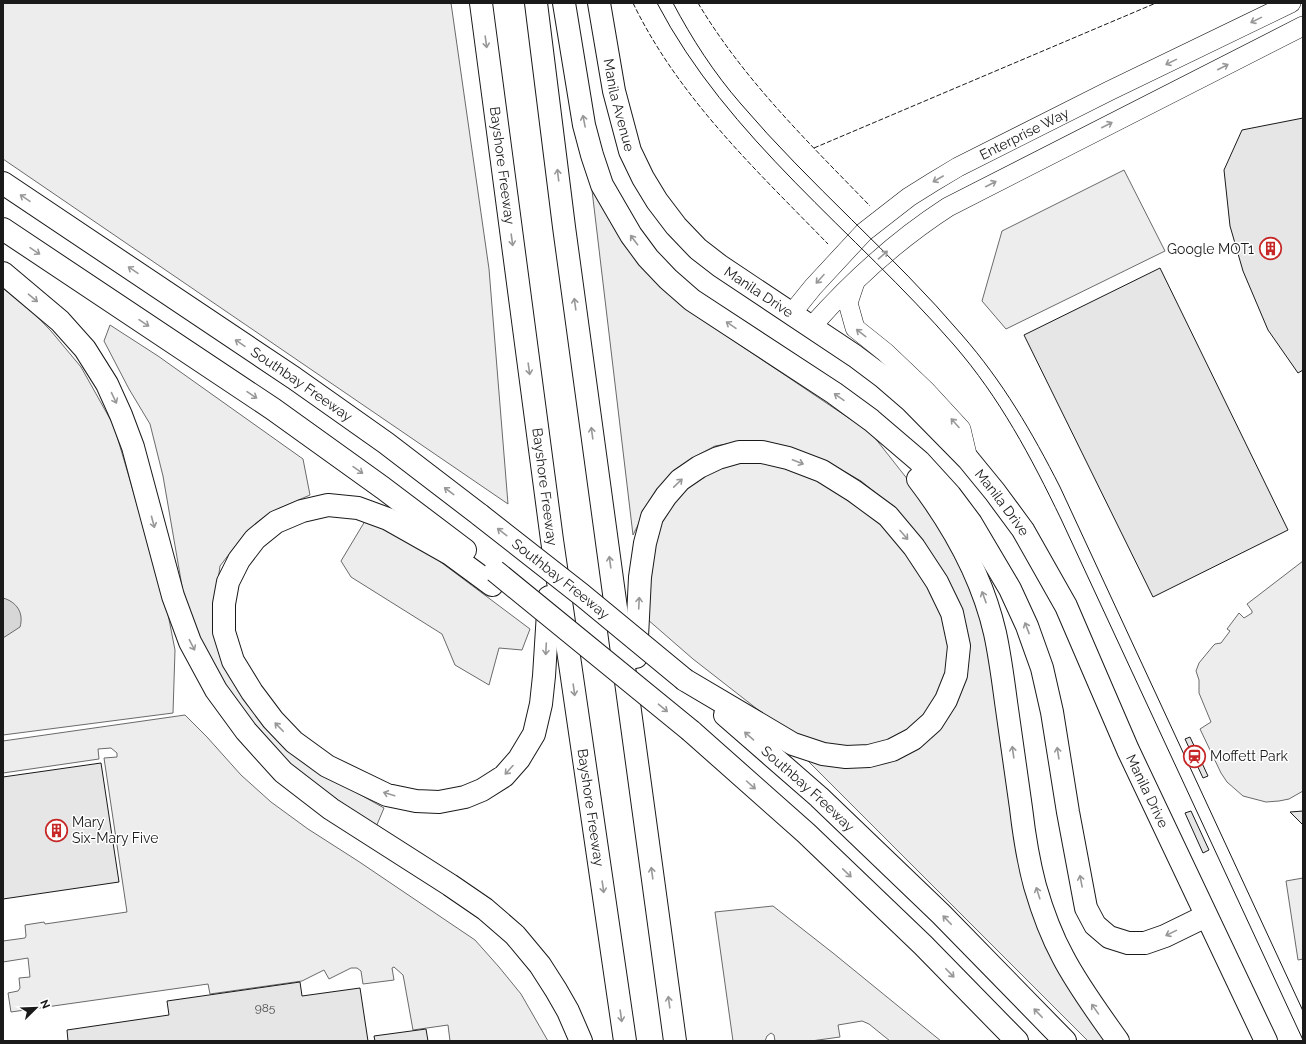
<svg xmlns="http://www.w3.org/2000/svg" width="1306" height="1044" font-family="Raleway,sans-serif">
  <rect width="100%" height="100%" fill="#fff"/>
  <path fill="#ededed" stroke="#6a6a6a" d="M3 3H451L489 269 508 504 3 159Z
    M589 165 700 318 871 433 931 509 951 541 989 635 1019 843 1107 1041H1088L808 761 916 746 965 649 894 508 861 481 828 462 793 449 738 442 715 446 694 457 676 471 644 513 633 535Z
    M1124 170 1165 251 1006 329 982 301 1002 231Z
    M3 286 22 301 51 331 81 367 114 426 165 599 175 650 173 713 3 735Z
    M110 325 158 356 303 459 310 495 280 508 246 532 220 566 213 615 216 642 327 776 384 808 376 827 290 766 254 726 220 682 198 637 183 592 163 476 150 424 129 389 104 341Z
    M763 459 820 478 883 521 930 583 951 644 948 672 925 717 907 733 887 743 843 750 793 737 693 659 647 619V579L659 522 686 486 721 465Z
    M365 521 410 539 530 629 522 650 499 648 489 685 455 665 442 634 351 577 341 561Z
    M1303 561V791L1289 799 1279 801 1266 802 1243 796 1227 782 1221 773 1200 729 1211 722 1199 693V680L1196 671 1199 663 1213 646 1215 644 1221 643 1230 631 1227 629 1239 613 1244 618 1252 613V611L1247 604Z
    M185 715 207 737 241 775 271 802 308 829 358 861 475 940 499 967 521 994 548 1041H450L448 1025 413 1030 404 980 403 975 394 967 392 968 394 980 363 984 361 971 357 968H351L329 979 324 970 302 981 210 994 208 984 11 1012 8 993 18 991 20 988 19 978 30 977 28 958 3 962V941L25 938 26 936 25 925 44 922 45 924 127 912 104 758 117 757V753L111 748 98 749 99 759 3 773V741Z
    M1303 878V959L1298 960 1286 881Z
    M773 906 833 953 941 1041H890L869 1024 862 1021 838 1025 840 1037 811 1041H775L774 1035 771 1033 767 1036 765 1041H733L715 912Z"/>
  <path fill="#d7d7d7" stroke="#6a6a6a" d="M3 598C17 602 24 613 20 627L3 638Z"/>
  <path fill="#e6e6e6" stroke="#1a1a1a" d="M1303 118V370L1298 373 1268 330 1243 271 1230 226 1224 170 1242 130Z
    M1160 268 1288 530 1153 597 1024 335Z
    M1190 737 1208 776 1203 778 1185 739Z
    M101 763 119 882 3 899V777Z
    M1191 811 1209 850 1203 853 1185 813Z
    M1303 811V825L1290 812Z
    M300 982 302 996 360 988 368 1041H68L67 1030 169 1015 167 1001Z
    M426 1029 428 1041H375L374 1036Z"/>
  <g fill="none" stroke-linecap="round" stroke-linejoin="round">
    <defs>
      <g id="tertiary">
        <path d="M855 282 848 303 855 328 885 352 926 391 961 429 968 459"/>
        <path id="s1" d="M792 313 813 287 864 232 909 197 933 182 958 167 1109 91 1291 3"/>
        <path d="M812 326C852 281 897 240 948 207L1303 26"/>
      </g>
      <g id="secondary">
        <path id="s2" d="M599 3 614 91 630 151 643 178 657 201 676 226 698 249 720 266 855 356 883 377 912 402 968 459 995 492 1023 530 1066 606 1128 750 1266 1041"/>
      </g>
      <g id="motorway">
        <path id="s3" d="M481 3 552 540 625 1041"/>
        <path d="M536 3 564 227 675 1041"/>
        <path d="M564 3 584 125 592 155 602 185 631 235 648 258 668 279 692 300 834 393 871 420 919 461 950 495 971 523 1010 589 1027 626 1042 668 1052 712 1068 812 1086 908 1095 925 1109 937 1128 943H1145L1165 936 1206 916"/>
        <path id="s4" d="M3 183 294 378 386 443 480 515"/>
        <path d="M3 229 273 409 383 488 465 550"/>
        <path d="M3 273 60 321 85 349 107 384 121 415 133 447 173 596 190 642 216 690 246 731 283 772 331 809 450 885 485 909 515 935 540 965 556 990 568 1011 581 1041"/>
        <path d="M918 479C953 525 982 576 995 633 1000 656 1003 679 1006 702 1011 737 1016 773 1021 808 1024 834 1028 860 1035 886 1042 910 1051 935 1063 957 1078 986 1099 1014 1118 1041"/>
        <path d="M492 585 450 554 388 519 358 508 328 505 302 511 276 522 255 539 239 560 228 582 224 604V632L233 661 252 692 273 720 294 742 327 766 387 795 416 801 439 802 465 797 482 790 504 776 519 759 534 734 541 704 544 676 549 597"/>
        <path d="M636 657 640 577 645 543 652 517 666 496 680 480 699 467 718 458 739 452H762L788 458 822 471 854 491 888 516 914 547 937 582 952 613 959 646 956 675 946 700 932 722 913 739 892 750 869 756 846 757 823 754 793 744 685 680"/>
        <path id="s5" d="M725 715 819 797 941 914 1065 1041"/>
        <path d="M691 731 806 833 923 945 1017 1041"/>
      </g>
    </defs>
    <use href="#tertiary" stroke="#1a1a1a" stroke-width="20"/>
    <use href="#secondary" stroke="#1a1a1a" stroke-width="24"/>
    <use href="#motorway" stroke="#1a1a1a" stroke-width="24"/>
    <use href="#tertiary" stroke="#fff" stroke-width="19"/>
    <use href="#secondary" stroke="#fff" stroke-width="22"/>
    <use href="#motorway" stroke="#fff" stroke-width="22"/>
    <path stroke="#1a1a1a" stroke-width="1" d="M657 3C728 139 855 231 954 345 1000 398 1031 457 1061 519L1303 1040
      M673 3C692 39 714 73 741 104 810 185 893 254 962 335 1003 382 1032 432 1060 487L1303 1011"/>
    <defs>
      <g id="motorway-bridge">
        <path id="s6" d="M480 515 582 595 685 680"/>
        <path d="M495 571 691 731"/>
      </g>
    </defs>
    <use href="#motorway-bridge" stroke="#1a1a1a" stroke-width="24" stroke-linecap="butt"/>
    <use href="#motorway-bridge" stroke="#fff" stroke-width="22"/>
    <path stroke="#1a1a1a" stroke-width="1" stroke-dasharray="5 2" stroke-linecap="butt" d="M633 3C679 98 756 170 828 244
      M698 3C744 80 808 142 870 206
      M814 148 1156 3"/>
  </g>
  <defs><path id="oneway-shaft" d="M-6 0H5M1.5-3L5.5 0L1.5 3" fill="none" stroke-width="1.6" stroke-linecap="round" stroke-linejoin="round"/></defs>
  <g stroke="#989898">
    <use href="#oneway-shaft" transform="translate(1256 20) rotate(154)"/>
    <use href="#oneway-shaft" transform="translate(486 42) rotate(82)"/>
    <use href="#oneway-shaft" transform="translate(1171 62) rotate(154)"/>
    <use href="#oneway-shaft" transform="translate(1223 67) rotate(-27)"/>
    <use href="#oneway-shaft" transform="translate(584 121) rotate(-101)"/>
    <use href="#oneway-shaft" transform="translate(1107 125) rotate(-27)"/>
    <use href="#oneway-shaft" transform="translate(558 175) rotate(-97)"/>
    <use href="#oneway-shaft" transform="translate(938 179) rotate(150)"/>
    <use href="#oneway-shaft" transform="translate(991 184) rotate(-27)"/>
    <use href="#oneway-shaft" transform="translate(25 198) rotate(-146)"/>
    <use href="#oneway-shaft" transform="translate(512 240) rotate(82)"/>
    <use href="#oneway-shaft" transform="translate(634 240) rotate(-127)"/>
    <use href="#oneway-shaft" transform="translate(35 251) rotate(34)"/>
    <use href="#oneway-shaft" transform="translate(883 255) rotate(-41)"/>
    <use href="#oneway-shaft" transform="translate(133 270) rotate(-146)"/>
    <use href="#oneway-shaft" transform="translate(820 279) rotate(132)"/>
    <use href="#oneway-shaft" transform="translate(33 298) rotate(40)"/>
    <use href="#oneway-shaft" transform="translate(575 304) rotate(-98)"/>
    <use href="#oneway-shaft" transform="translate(144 323) rotate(34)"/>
    <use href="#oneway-shaft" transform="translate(731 325) rotate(-146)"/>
    <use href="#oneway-shaft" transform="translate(861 333) rotate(-142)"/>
    <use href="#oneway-shaft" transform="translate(240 343) rotate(-146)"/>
    <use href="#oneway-shaft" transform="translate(529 369) rotate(82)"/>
    <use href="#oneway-shaft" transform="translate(252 395) rotate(34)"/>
    <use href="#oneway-shaft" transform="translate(839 397) rotate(-145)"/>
    <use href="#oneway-shaft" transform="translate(114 398) rotate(65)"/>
    <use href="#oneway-shaft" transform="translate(955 423) rotate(-132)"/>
    <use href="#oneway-shaft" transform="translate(592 433) rotate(-98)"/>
    <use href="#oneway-shaft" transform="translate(798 462) rotate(21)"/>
    <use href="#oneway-shaft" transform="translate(358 470) rotate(35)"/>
    <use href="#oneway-shaft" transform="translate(678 483) rotate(-44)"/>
    <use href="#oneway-shaft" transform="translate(449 491) rotate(-143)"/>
    <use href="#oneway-shaft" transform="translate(153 522) rotate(75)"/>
    <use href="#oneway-shaft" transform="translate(502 532) rotate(-142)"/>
    <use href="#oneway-shaft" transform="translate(904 535) rotate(49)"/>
    <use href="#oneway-shaft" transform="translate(610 562) rotate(-98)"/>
    <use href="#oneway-shaft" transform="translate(984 597) rotate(-110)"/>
    <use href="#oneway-shaft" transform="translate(639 603) rotate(-87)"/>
    <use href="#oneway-shaft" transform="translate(1027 628) rotate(-111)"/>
    <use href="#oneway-shaft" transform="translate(192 645) rotate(63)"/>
    <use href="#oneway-shaft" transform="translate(546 649) rotate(93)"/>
    <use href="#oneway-shaft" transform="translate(574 690) rotate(82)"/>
    <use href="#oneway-shaft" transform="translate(663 708) rotate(40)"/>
    <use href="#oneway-shaft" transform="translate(279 727) rotate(-134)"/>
    <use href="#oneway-shaft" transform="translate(749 736) rotate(-139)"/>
    <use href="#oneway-shaft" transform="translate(1013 752) rotate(-98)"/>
    <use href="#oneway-shaft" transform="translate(1058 753) rotate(-99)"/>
    <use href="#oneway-shaft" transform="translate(509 770) rotate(132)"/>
    <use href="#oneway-shaft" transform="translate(751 785) rotate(42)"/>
    <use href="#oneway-shaft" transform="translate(389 794) rotate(-163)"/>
    <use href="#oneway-shaft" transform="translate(652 873) rotate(-98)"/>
    <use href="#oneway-shaft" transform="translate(847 873) rotate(44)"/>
    <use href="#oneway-shaft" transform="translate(1081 881) rotate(-101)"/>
    <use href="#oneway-shaft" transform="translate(603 887) rotate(82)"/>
    <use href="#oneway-shaft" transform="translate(1038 893) rotate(-108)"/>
    <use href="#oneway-shaft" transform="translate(947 920) rotate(-134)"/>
    <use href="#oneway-shaft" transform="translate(1171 933) rotate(154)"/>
    <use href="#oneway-shaft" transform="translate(950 973) rotate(46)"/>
    <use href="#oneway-shaft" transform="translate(669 1002) rotate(-98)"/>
    <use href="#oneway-shaft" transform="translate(1095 1009) rotate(-125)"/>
    <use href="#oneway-shaft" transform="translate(1038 1013) rotate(-134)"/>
    <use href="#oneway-shaft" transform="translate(621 1016) rotate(82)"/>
  </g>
  <defs>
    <symbol id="building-ring" viewBox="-11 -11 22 22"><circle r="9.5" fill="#fff" stroke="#c62828" stroke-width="1.5"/><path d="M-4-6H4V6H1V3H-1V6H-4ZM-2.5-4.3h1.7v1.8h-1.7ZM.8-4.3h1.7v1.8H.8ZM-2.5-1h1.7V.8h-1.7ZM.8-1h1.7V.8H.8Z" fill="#c62828"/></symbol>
    <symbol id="station-ring" viewBox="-11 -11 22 22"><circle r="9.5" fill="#fff" stroke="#c62828" stroke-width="1.5"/><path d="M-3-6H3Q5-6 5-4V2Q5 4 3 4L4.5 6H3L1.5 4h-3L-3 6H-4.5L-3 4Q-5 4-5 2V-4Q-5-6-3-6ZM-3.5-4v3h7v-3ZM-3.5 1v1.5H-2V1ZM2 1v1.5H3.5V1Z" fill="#c62828"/></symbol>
  </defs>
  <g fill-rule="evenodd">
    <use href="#building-ring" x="1258" y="236" width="25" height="25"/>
    <use href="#station-ring" x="1182" y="744" width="25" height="25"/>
    <use href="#building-ring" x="44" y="818" width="25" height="25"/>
  </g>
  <g text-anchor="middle" stroke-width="3" stroke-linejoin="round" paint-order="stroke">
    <g font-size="12" fill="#4d4d4d">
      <text x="265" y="1012">985</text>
    </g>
    <g font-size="14" fill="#1a1a1a" stroke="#fff">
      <text dy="5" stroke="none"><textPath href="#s2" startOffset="104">Manila Avenue</textPath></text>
      <text dy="5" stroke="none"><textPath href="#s1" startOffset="297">Enterprise Way</textPath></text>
      <text dy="5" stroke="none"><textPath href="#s3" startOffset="164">Bayshore Freeway</textPath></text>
      <text dy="5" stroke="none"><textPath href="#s2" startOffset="346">Manila Drive</textPath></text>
      <text dy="5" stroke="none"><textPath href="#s4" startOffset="360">Southbay Freeway</textPath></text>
      <text dy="5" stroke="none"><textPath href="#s3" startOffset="488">Bayshore Freeway</textPath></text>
      <text dy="5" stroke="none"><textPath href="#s2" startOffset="670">Manila Drive</textPath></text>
      <text dy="5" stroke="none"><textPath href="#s6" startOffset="103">Southbay Freeway</textPath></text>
      <text dy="5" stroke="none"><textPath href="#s5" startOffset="111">Southbay Freeway</textPath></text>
      <text dy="5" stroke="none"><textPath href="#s2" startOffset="994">Manila Drive</textPath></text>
      <text dy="5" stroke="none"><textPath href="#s3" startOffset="812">Bayshore Freeway</textPath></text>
    </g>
    <g font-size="14" fill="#1a1a1a" stroke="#fff" text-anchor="start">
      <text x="1254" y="254" text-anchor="end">Google MOT1</text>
      <text x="1210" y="761">Moffett Park</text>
      <text x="72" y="827">Mary<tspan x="72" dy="16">Six-Mary Five</tspan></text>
    </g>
  </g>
  <rect width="1306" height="1044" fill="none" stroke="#1a1a1a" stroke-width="8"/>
  <g transform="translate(36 1008) rotate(67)" stroke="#ffffff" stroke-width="3" paint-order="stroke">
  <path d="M0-3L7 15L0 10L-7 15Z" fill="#1a1a1a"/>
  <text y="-6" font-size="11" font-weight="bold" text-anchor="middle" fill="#1a1a1a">N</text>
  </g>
</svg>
